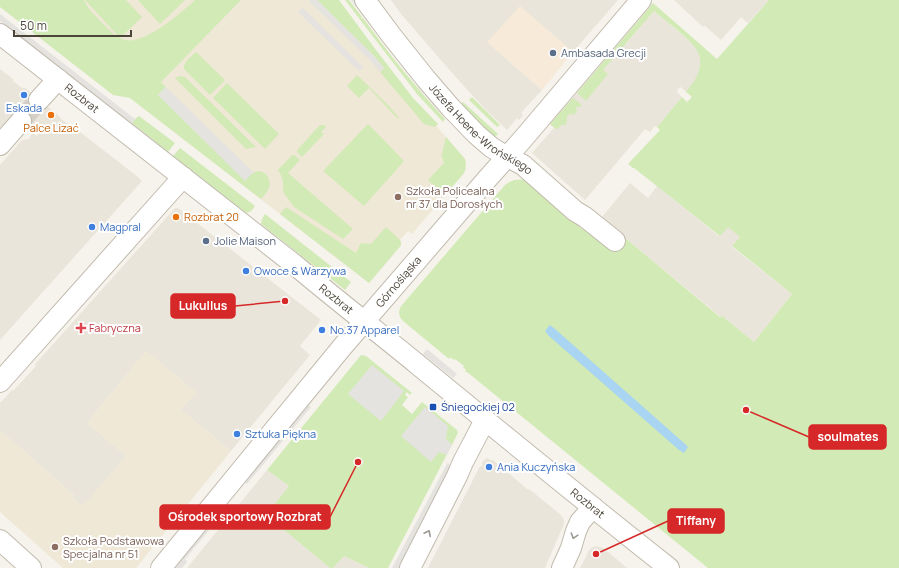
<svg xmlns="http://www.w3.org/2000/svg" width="899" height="568" viewBox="0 0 899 568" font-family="Manrope,sans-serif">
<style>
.residential{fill:#eae5da}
.commercial{fill:#f7ead8}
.education{fill:#efe8d6}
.green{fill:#d2eab5}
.parking{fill:#e5e3e0}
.water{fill:#a9d4f2}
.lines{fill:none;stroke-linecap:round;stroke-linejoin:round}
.minor-tunnel{stroke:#d4d0c8;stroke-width:20;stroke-dasharray:20 10;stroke-linecap:butt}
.minor-casing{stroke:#c2bbae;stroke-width:22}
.minor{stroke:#fff;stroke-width:20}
.oneway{stroke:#9c9892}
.service-dot{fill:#5c6f8a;stroke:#fff;stroke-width:1.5}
.shop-dot{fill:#3f7fe0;stroke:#fff;stroke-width:1.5}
.food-dot{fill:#e8710a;stroke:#fff;stroke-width:1.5}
.education-dot{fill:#8d6e63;stroke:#fff;stroke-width:1.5}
.health-dot{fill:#e0444e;stroke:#fff;stroke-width:1.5}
.transit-dot{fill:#1a4fb4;stroke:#fff;stroke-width:1.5}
.labels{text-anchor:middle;stroke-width:4;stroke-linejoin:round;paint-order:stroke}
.service-label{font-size:11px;fill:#4e5e75;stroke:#fff;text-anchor:start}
.street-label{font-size:11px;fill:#4b4439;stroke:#fff}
.shop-label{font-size:11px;fill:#366cbe;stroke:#fff;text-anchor:start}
.food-label{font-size:11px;fill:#c56008;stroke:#fff}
.education-label{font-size:11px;fill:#785e54;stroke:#fff;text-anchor:start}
.health-label{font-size:11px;fill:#be3a42;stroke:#fff;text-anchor:start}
.transit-label{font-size:11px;fill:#164399;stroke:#fff;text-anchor:start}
.leader{fill:none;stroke:#d62828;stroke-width:1.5}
.callout-dot{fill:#d62828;stroke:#fff;stroke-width:1.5}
.callout{fill:#d62828;stroke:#d62828;stroke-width:1.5}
.callout-label{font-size:12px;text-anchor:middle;font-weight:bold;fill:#fff}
</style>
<rect width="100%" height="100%" fill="#f6f3ec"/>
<!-- residential -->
<g class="residential">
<path d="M391 0H618L573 52 520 7 494 48 542 90 521 113 523 115 519 120 517 118 507 130 484 108 453 74 401 14Z"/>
<path d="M674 0H769L748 23 741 17 721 40 705 26 703 27Z"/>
<path d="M654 11 693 44 699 53 700 59V66L699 73 697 78 686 92 681 87 678 89 677 92 682 97 657 127 655 126 650 132 645 129 585 200 532 153 554 128 550 124 577 93 621 41 625 45Z"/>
<path d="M0 69 13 79V81L22 88H25L58 115 60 117V118L69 125H71L138 177 142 181 0 340V165L22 140 29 139 32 133 37 136 38 135 16 117 0 133Z"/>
<path d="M630 183 648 198 657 186 719 236 728 226 740 237 732 247 792 294 754 342 722 316 721 317 624 237 625 236 602 217Z"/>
<path d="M175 208H178L321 320 300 346 310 355 231 451 181 410 196 392 146 351 87 423 126 456 83 507 72 497 74 495 1 431 0 433V403L12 390 13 391 25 378 36 366 35 364 46 352Z"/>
<path d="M487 458 491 460H493L527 489H529L561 515 564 520V524L545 568H428L480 466 481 467 482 465V462L484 460Z"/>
<path d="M267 470 289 486 266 515 330 568H187Z"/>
<path d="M596 546 603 548 606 552 607 551 627 568H580L586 557 588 551 593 547Z"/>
<path d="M344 556 369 568H333Z"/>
</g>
<!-- commercial -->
<path class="commercial" d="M520 6 573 52 542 90 487 42Z"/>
<!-- education -->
<g class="education">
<path d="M0 0H333L366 45 465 159 466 163V169L464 173 412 234 408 231 400 240 401 242V246L369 283 130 98 127 96Z"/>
<path d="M146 351 196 392 181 410 231 451 136 568H63L0 512V433L1 431 74 495 72 498 83 506 126 456 87 423Z"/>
</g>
<!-- green -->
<g class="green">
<path d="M0 0H84C88 9 96 16 103 24 110 30 116 38 125 40 144 45 181 13 195 0H241L161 82 166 87 158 95 245 180C248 178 251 174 255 172 265 168 272 180 269 188 267 192 264 196 261 199L130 98 113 95 0 7Z"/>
<path d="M85 0H126L142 17 120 38Z"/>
<path d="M138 0H185L160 24Z"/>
<path d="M317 0H339L373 46 413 98 438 124 435 127 424 124 380 72 384 68 374 56Z"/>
<path d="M345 0H349L362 17 361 19 363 18C388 53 416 87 445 119L443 122 417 94Z"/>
<path d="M769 0H899V568H708L467 372H465L466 370 463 367 464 366 455 359 454 360 450 357 449 359 403 321C398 316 398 310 402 305L505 185C513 179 517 179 528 180L582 229 584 228 624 237 720 317 722 316 754 342 792 294 732 246 740 237 728 227 720 236 634 168H633L628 164 660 130 657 127 682 97 687 102 692 97 686 92C690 86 696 80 698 73 706 51 690 42 676 29 668 23 661 17 654 11L603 70 608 74 586 101 577 93 653 3 717 59Z"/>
<path d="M196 52 225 80 210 95 184 69C183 61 191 57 196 52Z"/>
<path d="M357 75 388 105 399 118 398 119 369 88 359 98 347 86Z"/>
<path d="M180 76 185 77 256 147 246 149 175 78Z"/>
<path d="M227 83 279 134 265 149 213 98Z"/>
<path d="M472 97 500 125 497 127 469 100Z"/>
<path d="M573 98 582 105 580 107H577L576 108 577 111 574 115 570 114 567 116V122L565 125H561L559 128 556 129 550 124Z"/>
<path d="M463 102 498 134 495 137 460 105Z"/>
<path d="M139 116 175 143 168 152 132 123 136 118Z"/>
<path d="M368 124 404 161 364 206 323 171Z"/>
<path d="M320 125H324L326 127 321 132 324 134 302 157 297 152V150Z"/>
<path d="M446 137 465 159C466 164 466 168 464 173L445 195 428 180 444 163 441 154H442Z"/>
<path d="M180 148 255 206C252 210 251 212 246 213L173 156Z"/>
<path d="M292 155H294L300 160 288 173 353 229 343 239 294 207 283 192C284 184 283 177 278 170Z"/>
<path d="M286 207 356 253 361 243 371 244 386 227 400 240 401 242V245L369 283 280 214Z"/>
<path d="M265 214 351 282 345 290 261 224 262 219Z"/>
<path d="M361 355 366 356 412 393 410 395 407 392 405 395 408 397 402 405 412 414 422 402 457 430 458 433 388 568H369L344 556 333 568H330L266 515 289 486 267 470Z"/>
</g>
<!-- parking -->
<g class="parking">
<path d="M310 0H317L374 56 384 68 380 72 370 60 309 1Z"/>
<path d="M351 0H357L444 109 440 112 405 70Z"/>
<path d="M303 8 363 67 359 71 298 12Z"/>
<path d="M0 14 135 119 131 124 0 21Z"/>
<path d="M166 87 253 172 245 181 158 95Z"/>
<path d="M427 349 457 374 453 378 423 354Z"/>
<path d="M372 365 404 391 381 421 348 394Z"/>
<path d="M307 404 311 407 247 484 243 481Z"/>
<path d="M425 407 448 426 446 439 452 445 447 455 439 452 431 462 401 436Z"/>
<path d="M448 462 453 473 403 568H392Z"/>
<path d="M222 505 227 509 185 559 187 562 182 568H173Z"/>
</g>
<!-- water -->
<path class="water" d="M550 325 555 329 684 443 688 447 684 453 679 450 549 336 545 331Z"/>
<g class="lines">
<!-- minor-tunnel -->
<path class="minor-tunnel" d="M21 121 39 100"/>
<defs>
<g id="minor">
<path id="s1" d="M365 0 391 35 426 79 451 108 476 134 491 147 499 152 523 165 575 211 585 217 615 241"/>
<path id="s2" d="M0 34 295 265C335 299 377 331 417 364 501 433 584 501 669 568"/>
<path d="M39 100 58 79"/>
<path d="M0 145 21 121"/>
<path d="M0 382 183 177"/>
<path d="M0 540 31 568"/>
<path id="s3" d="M161 568 343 346 488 178 522 140 641 0"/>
<path d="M410 568 457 476 463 462 485 420"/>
<path d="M562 568 571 548 576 531 580 522 593 507"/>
</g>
</defs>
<!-- minor casing -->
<use href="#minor" class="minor-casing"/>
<!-- minor -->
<use href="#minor" class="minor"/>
</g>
<!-- one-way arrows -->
<defs><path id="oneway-chevron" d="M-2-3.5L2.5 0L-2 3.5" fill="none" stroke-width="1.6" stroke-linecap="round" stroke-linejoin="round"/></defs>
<g class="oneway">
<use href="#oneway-chevron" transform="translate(428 533) rotate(-63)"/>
<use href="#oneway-chevron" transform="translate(574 536) rotate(107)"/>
</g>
<!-- markers -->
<g class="service-dot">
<circle cx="553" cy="53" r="4"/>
<circle cx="206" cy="241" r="4"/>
</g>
<g class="shop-dot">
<circle cx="24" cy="95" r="4"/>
<circle cx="92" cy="227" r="4"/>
<circle cx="246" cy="271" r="4"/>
<circle cx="322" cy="330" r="4"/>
<circle cx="237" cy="434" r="4"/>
<circle cx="489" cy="467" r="4"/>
</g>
<g class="food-dot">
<circle cx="51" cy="115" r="4"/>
<circle cx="176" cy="217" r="4"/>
</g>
<g class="education-dot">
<circle cx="398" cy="197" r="4"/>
<circle cx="55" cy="547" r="4"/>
</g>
<path class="health-dot" d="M79 322h4v4h4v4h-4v4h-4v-4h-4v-4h4z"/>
<rect class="transit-dot" x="429" y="403" width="8" height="8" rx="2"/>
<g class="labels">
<!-- service labels -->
<g class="service-label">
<text x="561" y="57">Ambasada Grecji</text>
<text x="214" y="245">Jolie Maison</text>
</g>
<!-- street labels -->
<g class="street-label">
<text dy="4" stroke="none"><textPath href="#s2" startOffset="104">Rozbrat</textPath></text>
<text dy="4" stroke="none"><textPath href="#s1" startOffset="175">Józefa Hoene-Wrońskiego</textPath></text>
<text dy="4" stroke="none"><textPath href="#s3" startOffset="372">Górnośląska</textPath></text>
<text dy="4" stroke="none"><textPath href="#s2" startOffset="428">Rozbrat</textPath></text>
<text dy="4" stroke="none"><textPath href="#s2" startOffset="752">Rozbrat</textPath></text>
</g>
<!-- shop labels -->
<g class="shop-label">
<text x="24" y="112" text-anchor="middle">Eskada</text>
<text x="100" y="231">Magpral</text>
<text x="254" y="275">Owoce &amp; Warzywa</text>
<text x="330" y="334">No.37 Apparel</text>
<text x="245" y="438">Sztuka Piękna</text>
<text x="497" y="471">Ania Kuczyńska</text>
</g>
<!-- food labels -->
<g class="food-label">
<text x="51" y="132">Palce Lizać</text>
<text x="184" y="221" text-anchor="start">Rozbrat 20</text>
</g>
<!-- education labels -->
<g class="education-label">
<text x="406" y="195">Szkoła Policealna<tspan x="406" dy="13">nr 37 dla Dorosłych</tspan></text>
<text x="63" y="545">Szkoła Podstawowa<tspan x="63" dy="13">Specjalna nr 51</tspan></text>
</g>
<!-- health labels -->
<g class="health-label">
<text x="89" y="332">Fabryczna</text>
</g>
<!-- transit labels -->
<g class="transit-label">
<text x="441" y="411">Śniegockiej 02</text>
</g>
</g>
<!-- callouts -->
<path class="leader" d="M285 301L235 306M746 410L809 437M358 462L330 517M596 554L668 521"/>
<g class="callout-dot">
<circle cx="285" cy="301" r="4"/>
<circle cx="746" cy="410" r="4"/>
<circle cx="358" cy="462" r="4"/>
<circle cx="596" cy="554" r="4"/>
</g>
<g class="callout">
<rect x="171" y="294" width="64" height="24" rx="4"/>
<rect x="809" y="425" width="77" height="24" rx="4"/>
<rect x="160" y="505" width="170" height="24" rx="4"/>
<rect x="668" y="509" width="56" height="24" rx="4"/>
</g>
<g class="callout-label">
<text x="203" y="310">Lukullus</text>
<text x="848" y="441">soulmates</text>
<text x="245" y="521">Ośrodek sportowy Rozbrat</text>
<text x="696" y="525">Tiffany</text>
</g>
<!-- scale -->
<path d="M14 30v6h117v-6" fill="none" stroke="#4b4439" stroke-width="2"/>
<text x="20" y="30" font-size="12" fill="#4b4439" stroke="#ffffff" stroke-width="3" paint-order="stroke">50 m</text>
</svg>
